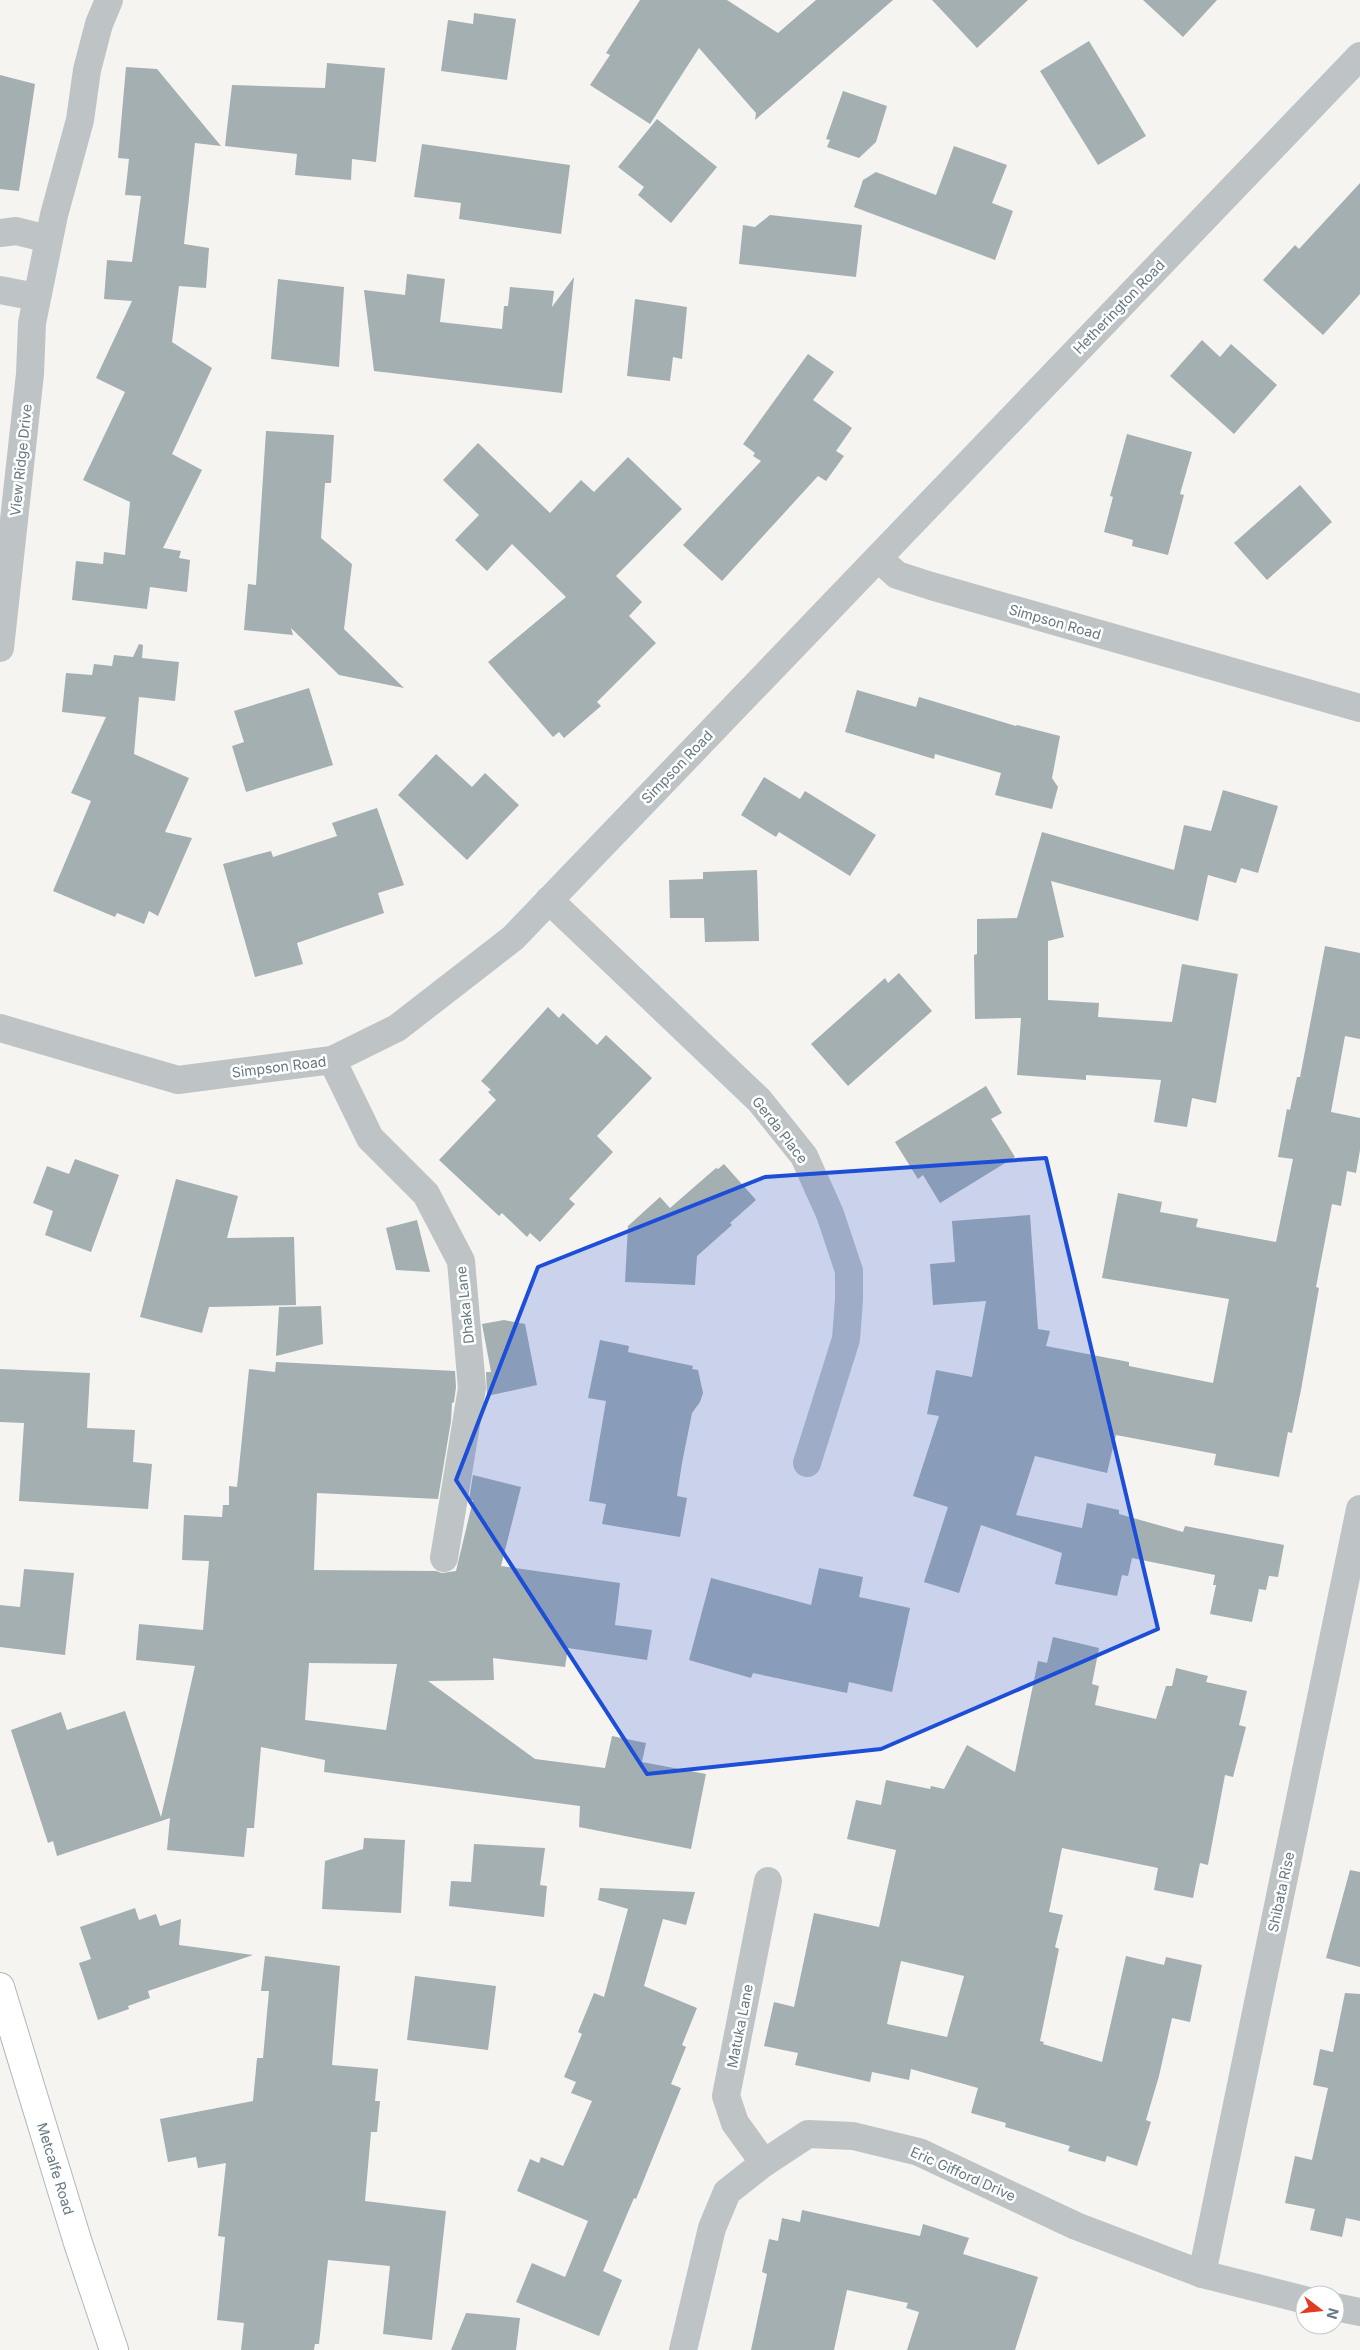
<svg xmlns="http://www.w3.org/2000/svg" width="1360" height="2350" viewBox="0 0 1360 2350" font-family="Inter,sans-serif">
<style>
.building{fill:#a4afb2;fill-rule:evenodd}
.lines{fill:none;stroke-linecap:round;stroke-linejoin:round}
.secondary-casing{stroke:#b0b7ba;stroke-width:30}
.street{stroke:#bec3c5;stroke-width:28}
.secondary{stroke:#fff;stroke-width:28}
.marked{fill:#1d4ed8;fill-opacity:0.2;stroke:#1d4ed8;stroke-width:4;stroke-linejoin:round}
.labels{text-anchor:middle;stroke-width:5;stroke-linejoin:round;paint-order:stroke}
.street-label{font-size:14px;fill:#647881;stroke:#fff}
</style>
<rect width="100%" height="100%" fill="#f5f4f1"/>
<!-- building -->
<g class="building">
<path d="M640 0H727L778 33 816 0H893L755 120 756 113 699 48 650 124 590 85 610 55 606 53Z"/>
<path d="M932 0H1028L977 48Z"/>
<path d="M1143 0H1217L1183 37Z"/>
<path d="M474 13 516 19 507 80 441 71 448 20 473 24Z"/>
<path d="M1089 41 1146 136 1098 165 1040 71Z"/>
<path d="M327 63 385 68 376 162 352 159 351 180 295 175 297 154 225 146 232 85 325 88Z"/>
<path d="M126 67 157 69 221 146 195 143 184 244 209 248 206 288 179 286 172 342 212 368 172 454 202 470 163 548 181 551 179 558 190 560 187 592 150 587 147 609 72 600 76 561 103 564 104 552 125 555 130 502 83 480 125 392 96 378 132 301 104 299 107 260 132 262 141 196 125 195 129 159 118 158Z"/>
<path d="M0 75 35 84 19 191 0 189Z"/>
<path d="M843 91 887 106 876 142 859 158 827 147 830 140 826 139Z"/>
<path d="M657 119 717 167 671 223 638 195 644 187 618 167Z"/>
<path d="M422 144 570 165 561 234 459 219 461 203 414 197Z"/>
<path d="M954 146 1007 165 992 203 1013 211 995 260 854 207 863 180 876 172 936 195Z"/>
<path d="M1360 183V294L1323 335 1263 280 1295 245 1299 249Z"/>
<path d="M770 215 862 225 856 277 739 264 743 225 755 227Z"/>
<path d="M407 274 445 279 440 322 502 329 504 306H508L510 287 554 291 552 307 574 277 562 393 374 371 364 290 405 295Z"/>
<path d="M278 279 344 287 339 367 271 359Z"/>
<path d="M635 299 687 307 682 359 673 357 670 381 627 376Z"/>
<path d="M1202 340 1220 357 1231 344 1277 385 1234 434 1170 376Z"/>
<path d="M808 354 834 372 813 400 852 428 836 451 844 456 826 481 818 476 722 581 683 545 761 461 753 456 755 453 743 444Z"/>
<path d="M266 431 334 435 331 483H325L321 538 352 564 344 629 404 688 339 675 291 628 293 635 244 630 248 584 256 585Z"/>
<path d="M1127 434 1192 452 1180 494 1184 495 1168 555 1132 546 1133 540 1104 532 1113 497 1110 496Z"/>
<path d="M478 443 550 513 581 480 594 492 628 457 682 509 616 576 642 602 629 616 656 643 597 702 601 706 564 738 559 732 553 737 488 662 566 597 512 544 487 571 455 540 479 515 443 480Z"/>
<path d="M1300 485 1332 522 1267 580 1234 543Z"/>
<path d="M139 644 143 645 142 658 179 662 175 701 139 697 134 754 189 778 165 832 192 838 158 916 149 911 144 924 117 913 115 917 53 891 91 801 71 793 106 717 62 712 66 673 92 675 94 664 112 666 114 655 133 657Z"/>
<path d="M309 688 333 765 246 792 232 746 244 742 234 711Z"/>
<path d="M857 690 916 707 919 697 1016 726 1017 725 1060 736 1052 778 1058 787 1052 809 995 795 1001 773 935 754 934 759 845 732Z"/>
<path d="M436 754 472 787 485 773 519 805 467 860 398 795Z"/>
<path d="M764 777 800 799 805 791 876 835 850 876 779 832 776 837 741 815Z"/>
<path d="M1223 790 1278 806 1258 873 1241 868 1236 883 1208 875 1198 921 1051 881 1064 937 1048 941V1000L1099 1003 1098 1017 1172 1022 1182 964 1238 974 1216 1103 1192 1098 1187 1127 1154 1122 1161 1080 1086 1075V1080L1017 1075 1021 1018 975 1019 974 955 977 954V919L1017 918 1042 832 1174 870 1184 825 1211 831Z"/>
<path d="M377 808 404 885 378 893 384 913 297 943 303 964 255 977 223 864 271 851 273 857 337 836 332 823Z"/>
<path d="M757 870 759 941 705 942 704 918H670L669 880 703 879V872Z"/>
<path d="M1325 946 1360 953V1039L1345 1036 1331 1112 1360 1118V1150L1356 1173 1347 1171 1341 1206 1332 1204 1316 1287 1319 1288 1301 1390 1292 1433 1288 1432 1279 1477 1214 1465 1216 1454 1116 1435 1107 1473 1035 1456 1016 1515 1082 1528 1087 1503 1119 1510V1514L1183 1532 1185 1526 1284 1545 1278 1577 1269 1576 1266 1590 1259 1589 1252 1622 1210 1614 1216 1585H1213L1215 1575 1132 1558 1128 1576 1122 1575 1117 1596 1055 1584 1062 1553 981 1525 959 1593 924 1582 948 1507 913 1496 939 1416 927 1414 936 1370 972 1377 986 1301 933 1305 930 1264 955 1262 952 1221 1030 1215 1038 1329 1050 1331 1046 1346 1129 1362V1366L1213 1383 1229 1299 1102 1278 1118 1193 1162 1202 1160 1212 1198 1219 1196 1227 1276 1242 1293 1159 1278 1157 1287 1109 1290 1110 1297 1077H1300Z"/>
<path d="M899 973 932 1011 848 1086 811 1044 885 978 888 983Z"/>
<path d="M548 1007 559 1018 563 1013 597 1045 606 1035 652 1078 597 1136 613 1152 569 1199 575 1204 540 1242 530 1233 527 1237 502 1213 499 1216 439 1160 496 1100 488 1092 491 1090 481 1081Z"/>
<path d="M986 1086 1002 1113 991 1119 1015 1157 940 1203 923 1175 918 1179 895 1142Z"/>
<path d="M75 1159 119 1175 91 1252 45 1235 53 1211 33 1203 47 1166 69 1174Z"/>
<path d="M724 1164 756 1200 730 1223 732 1225 697 1256 695 1285 625 1282 628 1226 660 1197 670 1208 716 1168 718 1169Z"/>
<path d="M176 1179 238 1196 227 1238 294 1237 296 1305 209 1307 202 1333 140 1317Z"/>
<path d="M417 1220 430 1272 396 1270 386 1228Z"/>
<path d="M321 1306 323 1344 276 1356 279 1307Z"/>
<path d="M504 1320 525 1324 537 1385 487 1396 486 1372H491L482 1324Z"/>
<path d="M600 1340 629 1346 628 1352 693 1366 692 1369 698 1370 703 1393 700 1402 692 1413 682 1463 677 1496 687 1498 680 1537 602 1524 606 1504 589 1501 606 1401 588 1398Z"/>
<path d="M276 1362 455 1371 456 1387 454 1402 452 1403 451 1421 438 1499 317 1493 314 1570 436 1571 442 1573 456 1571 473 1500H469L473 1475 521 1487 501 1566 620 1583 615 1625 652 1630 647 1660 568 1648 565 1667 493 1658 494 1680 428 1681 535 1759 605 1768 612 1736 646 1743 642 1762 706 1774 691 1849 579 1827 580 1806 324 1772 325 1760 261 1747 254 1828H247L244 1857 167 1850 170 1818 57 1856 53 1841 48 1843 11 1730 61 1712 67 1730 125 1711 161 1817 195 1666 136 1660 139 1624 203 1630 209 1561 182 1560 184 1515 222 1517 223 1505H229V1486L237 1487 249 1369 275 1372ZM309 1663 397 1664 386 1730 305 1720Z"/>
<path d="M0 1369 90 1373 87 1428 135 1430 133 1462 152 1464 148 1509 19 1501 24 1423 0 1422Z"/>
<path d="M819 1568 863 1577 859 1597 910 1608 892 1692 849 1682 847 1693 753 1673 751 1678 689 1660 711 1578 811 1605Z"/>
<path d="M24 1569 74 1573 65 1655 0 1647V1605L20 1607Z"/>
<path d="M1053 1637 1099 1648 1092 1684 1099 1686 1095 1705 1156 1719 1166 1686H1172L1176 1668 1208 1676 1206 1682 1247 1691 1239 1725 1246 1727 1233 1777 1225 1775 1208 1865 1200 1863 1193 1898 1154 1890 1158 1868 1062 1848 1049 1912 1063 1915 1055 1947 1059 1949 1040 2041 1044 2042 1043 2044 1102 2062 1126 1956 1164 1965 1166 1957 1202 1965 1190 2022 1172 2018 1159 2076 1146 2120 1151 2122 1137 2166 1107 2156 1105 2162 1068 2151 1070 2146 1005 2127 1006 2123 971 2113 978 2088 911 2069 909 2080 872 2072 870 2082 795 2065 798 2053 764 2046 774 2002 794 2007 814 1913 879 1927 896 1850 847 1839 856 1800 881 1805 886 1780 930 1789 931 1786 944 1789 967 1745 1015 1772 1038 1661 1047 1663ZM901 1961 964 1976 947 2037 887 2024Z"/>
<path d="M364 1838 405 1840 401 1913 322 1909 325 1861 363 1849Z"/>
<path d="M474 1844 545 1848 540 1885 547 1886 544 1917 449 1906 451 1881 471 1882Z"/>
<path d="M1350 1870 1360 1872V1967L1326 1958Z"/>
<path d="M600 1888 695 1892 686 1925 663 1919 644 1986 697 2008 682 2045 686 2047 671 2084 681 2088 636 2199 634 2198 603 2271 622 2280 599 2336 516 2302 532 2263 565 2277 588 2221 517 2191 530 2159 539 2163 541 2157 563 2166 592 2101 571 2093 576 2082 564 2077 582 2034 578 2032 594 1993 604 1997 628 1909 598 1900Z"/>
<path d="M135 1908 139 1920 156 1914 160 1926 181 1919 179 1945 253 1955 148 1991 150 1998 128 2006 129 2009 98 2020 79 1963 91 1959 80 1927Z"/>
<path d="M265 1956 340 1966 332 2065 378 2069 375 2101H380L377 2132H371L365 2201 446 2211 432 2340 383 2334 390 2266 328 2260 319 2344H315L314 2350H241L244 2323 217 2320 225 2237 218 2236 226 2163 198 2168 196 2157 168 2162 160 2119 253 2101 257 2058H263L269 1991H261Z"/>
<path d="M415 1976 496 1986 488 2050 407 2040Z"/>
<path d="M1345 1993 1360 1994V2221L1346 2218 1342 2237 1310 2230 1315 2209 1285 2203 1295 2156 1312 2160 1328 2088 1313 2085 1320 2049 1333 2052Z"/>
<path d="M802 2210 920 2236 923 2224 969 2238 963 2254 1038 2277 1015 2350H907L919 2312 906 2308 908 2303 847 2290 834 2350H751L767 2274 762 2272 769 2239 778 2241 782 2218 800 2222Z"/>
<path d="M466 2313 520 2318 516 2350H451Z"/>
</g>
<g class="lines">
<defs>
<g id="secondary">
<path id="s1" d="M0 1987 78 2243 114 2350"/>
</g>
</defs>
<!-- secondary casing -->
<use href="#secondary" class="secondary-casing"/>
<!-- street -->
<g class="street">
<path d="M0 233 16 231 48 239"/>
<path d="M0 290 36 297"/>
<path d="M878 558 897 575 931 586 1360 708"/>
<path d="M0 648 30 374 32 323 54 215 80 120 87 70 99 24 109 0"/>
<path d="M549 900 759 1100 804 1156 830 1214 849 1271V1299L846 1339 807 1463"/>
<path d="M0 1028 178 1080 332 1060 397 1028 513 938 1360 56"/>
<path d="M332 1060 370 1138 426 1194 461 1261 472 1388 444 1558"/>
<path d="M764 2163 735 2123 726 2096 768 1881"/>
<path d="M1202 2274 1360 1509"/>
<path d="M1335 2307 1360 2312"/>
<path d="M683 2350 712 2228 727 2192 764 2163 808 2134 853 2136 919 2152 1076 2226 1202 2274 1305 2300"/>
</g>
<!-- secondary -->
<use href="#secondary" class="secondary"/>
</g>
<!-- marked area -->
<path class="marked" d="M1046 1158 1158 1629 881 1749 647 1774 456 1480 538 1267 765 1177Z"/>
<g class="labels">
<!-- street labels -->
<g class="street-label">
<text transform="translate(1119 307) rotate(-46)" y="5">Hetherington Road</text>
<text transform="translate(21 460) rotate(-84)" y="5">View Ridge Drive</text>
<text transform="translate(1055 622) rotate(16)" y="5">Simpson Road</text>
<text transform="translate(677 767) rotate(-46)" y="5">Simpson Road</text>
<text transform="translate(279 1067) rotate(-7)" y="5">Simpson Road</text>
<text transform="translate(780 1130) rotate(52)" y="5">Gerda Place</text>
<text transform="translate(465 1305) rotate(-96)" y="5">Dhaka Lane</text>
<text transform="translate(1281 1892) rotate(-78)" y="5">Shibata Rise</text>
<text transform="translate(740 2026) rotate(-79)" y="5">Matuka Lane</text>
<text dy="5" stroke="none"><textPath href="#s1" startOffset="190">Metcalfe Road</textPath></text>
<text transform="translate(963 2174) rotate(24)" y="5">Eric Gifford Drive</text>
</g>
</g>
<!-- north arrow -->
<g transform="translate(1320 2310) rotate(106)"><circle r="24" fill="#ffffff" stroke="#c1c9cd"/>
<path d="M0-4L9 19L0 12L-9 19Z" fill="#e13b24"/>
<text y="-8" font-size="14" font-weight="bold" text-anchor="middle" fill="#647881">N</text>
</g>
</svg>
